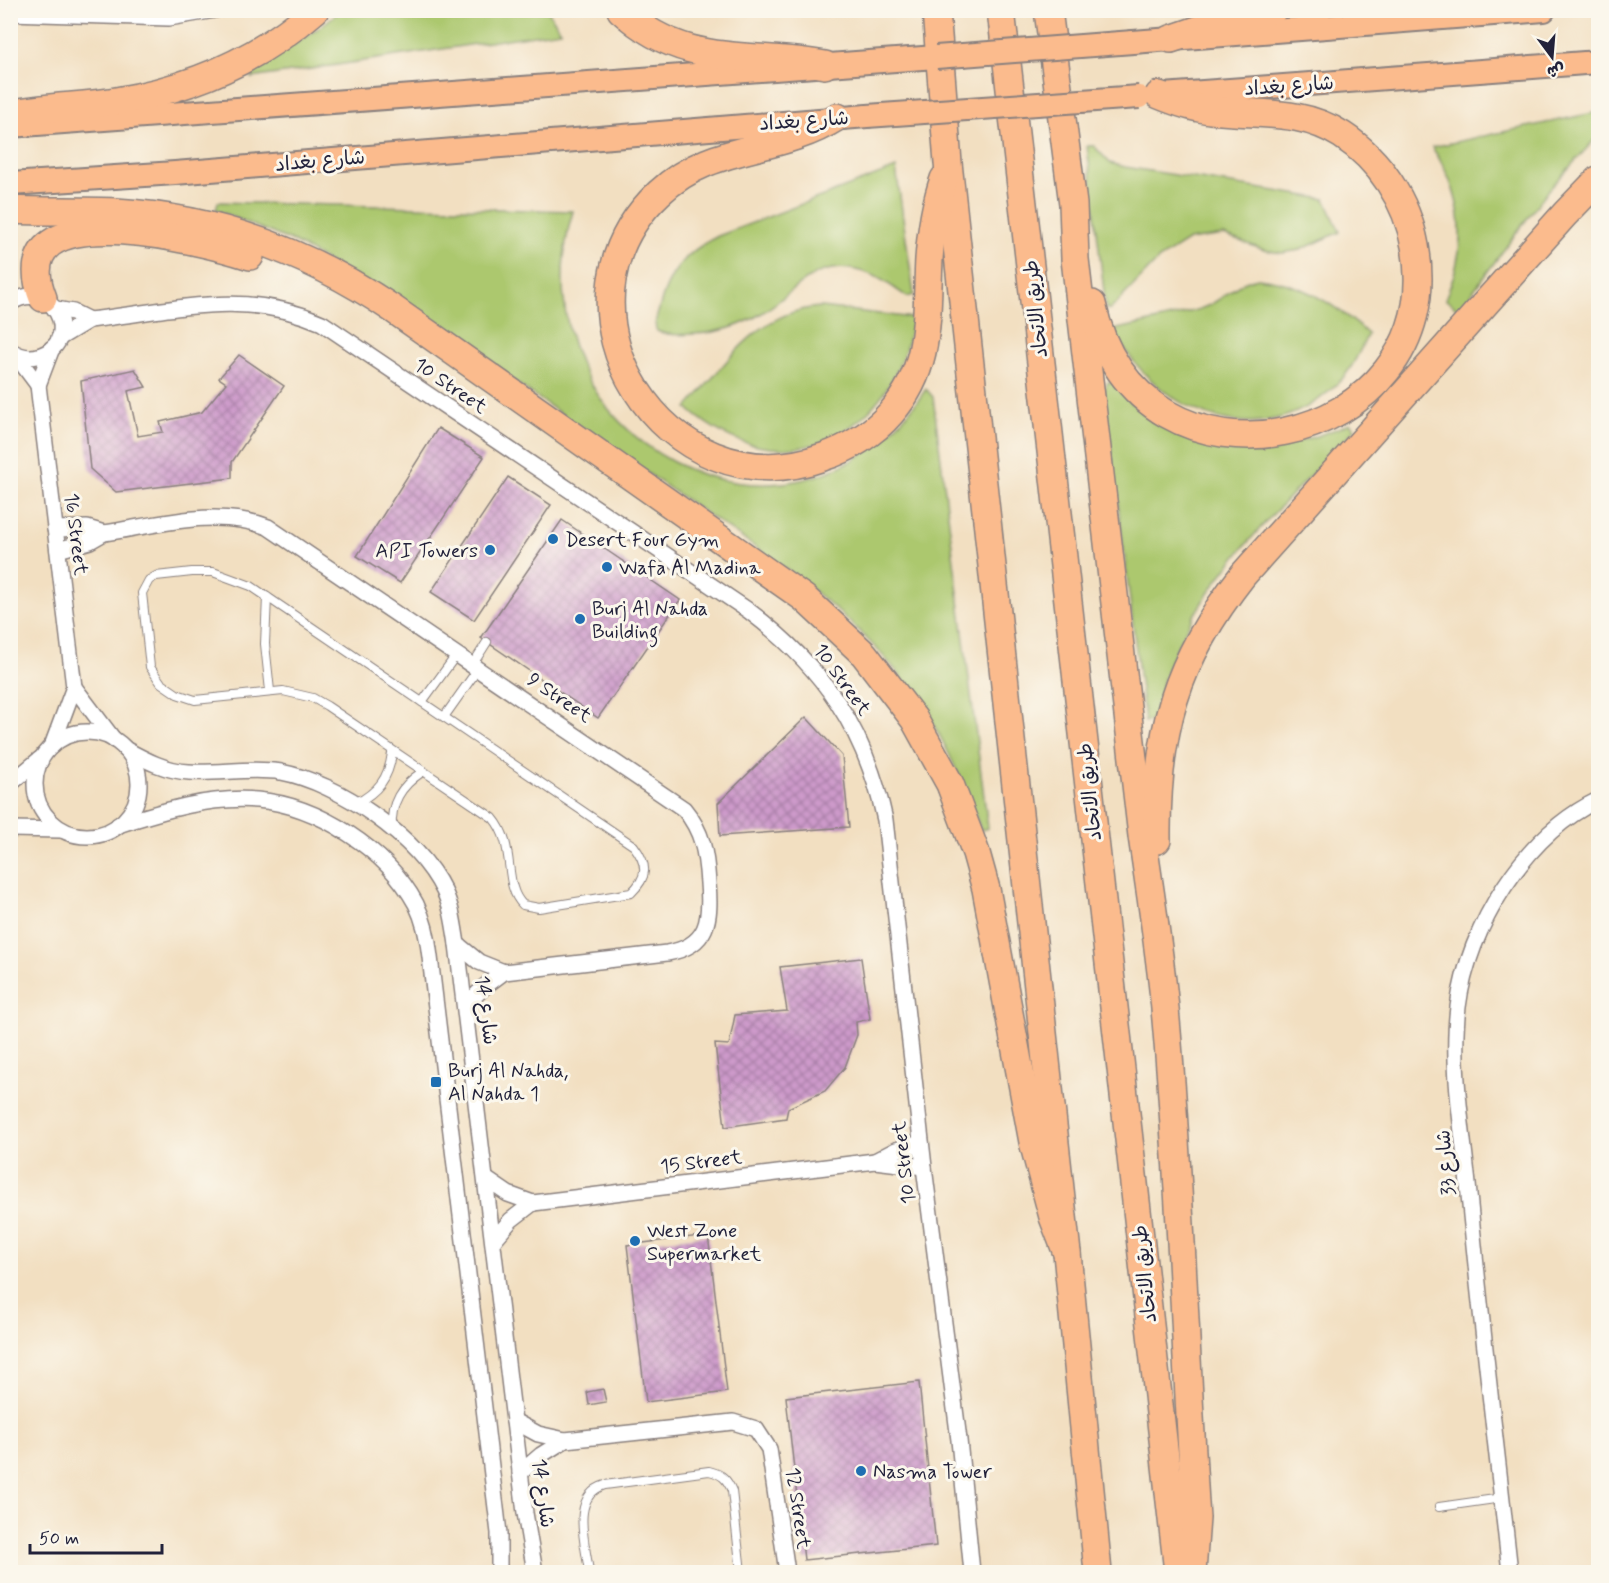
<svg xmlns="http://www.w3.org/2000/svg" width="1609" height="1583" viewBox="0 0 1609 1583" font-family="Mynerve,'Playpen Sans Arabic',sans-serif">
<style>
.green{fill:#acc86e;stroke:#677554;stroke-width:1.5}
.building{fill:url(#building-cross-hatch)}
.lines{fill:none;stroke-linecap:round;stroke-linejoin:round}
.service-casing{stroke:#8a807e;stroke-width:10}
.minor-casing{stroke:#8a807e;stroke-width:18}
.primary-casing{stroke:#8a807e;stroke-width:26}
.motorway-casing{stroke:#8a807e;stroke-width:30}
.service{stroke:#fff;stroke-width:8}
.minor{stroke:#fff;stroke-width:15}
.primary{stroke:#fbbb8d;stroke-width:22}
.motorway{stroke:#fbbb8d;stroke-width:27}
.primary-bridge-casing{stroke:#8a807e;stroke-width:26;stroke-linecap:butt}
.primary-bridge{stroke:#fbbb8d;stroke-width:22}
.poi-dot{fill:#1f6fb2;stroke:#fbf7ec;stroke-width:2}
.labels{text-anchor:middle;stroke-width:6;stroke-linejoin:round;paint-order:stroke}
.street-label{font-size:20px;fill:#22223b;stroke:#fbf7ec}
.poi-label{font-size:20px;fill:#22223b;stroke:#fbf7ec;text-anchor:start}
</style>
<defs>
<pattern id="building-cross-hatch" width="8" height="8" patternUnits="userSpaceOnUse" patternTransform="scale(1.5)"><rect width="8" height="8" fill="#cd9aca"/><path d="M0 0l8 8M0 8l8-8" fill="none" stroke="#a67da5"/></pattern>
</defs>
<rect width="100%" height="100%" fill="#fbf7ec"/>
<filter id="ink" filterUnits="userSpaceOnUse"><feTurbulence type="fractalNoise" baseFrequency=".0167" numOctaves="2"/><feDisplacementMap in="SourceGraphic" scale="12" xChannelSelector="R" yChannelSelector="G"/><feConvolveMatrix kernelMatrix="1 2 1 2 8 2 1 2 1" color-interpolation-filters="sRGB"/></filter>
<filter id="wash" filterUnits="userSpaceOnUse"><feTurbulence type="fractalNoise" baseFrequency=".008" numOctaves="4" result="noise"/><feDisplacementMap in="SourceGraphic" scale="24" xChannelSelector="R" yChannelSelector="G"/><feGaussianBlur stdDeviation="1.35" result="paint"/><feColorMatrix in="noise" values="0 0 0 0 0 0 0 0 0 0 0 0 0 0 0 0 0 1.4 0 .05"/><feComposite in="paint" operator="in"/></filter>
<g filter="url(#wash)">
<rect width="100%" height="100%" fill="#f2dfc1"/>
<!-- green -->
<g class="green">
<path d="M340 11H548L561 31 251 78 253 69 316 30Z"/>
<path d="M1598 112V136L1547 192 1459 310 1445 299C1469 246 1464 195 1432 147Z"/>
<path d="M1087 146H1094L1110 163 1125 167 1325 199 1340 232 1300 250 1282 253 1264 250 1224 235 1189 240 1159 259 1110 310 1106 309Z"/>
<path d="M896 168 914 295 907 297C896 289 884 280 872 275 818 253 800 289 762 313 742 326 718 333 693 334 682 335 667 336 657 331 653 324 657 317 659 309 668 273 685 252 718 236Z"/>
<path d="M218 202 573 211C506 439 790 593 926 389L933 397 988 828 981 830C961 779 940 726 906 683 868 634 821 594 771 558L391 297 294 242 216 210Z"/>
<path d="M1258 278C1301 282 1337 305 1368 334 1360 350 1353 368 1340 381 1265 459 1158 416 1113 330 1143 323 1176 318 1205 307 1225 299 1237 281 1258 278Z"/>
<path d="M821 307 913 318C894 436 782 493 687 408 725 365 758 310 821 307Z"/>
<path d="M1108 382 1114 383C1179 464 1262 462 1350 423L1355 429C1275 514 1174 600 1153 721L1145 722 1104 390Z"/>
</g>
<g id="blocks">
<!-- building -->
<g class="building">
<path d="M239 355 284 386 232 462V478L116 492 90 469 81 381 135 369 146 387 128 391 138 436 163 432 160 422 202 412 226 383 219 378Z"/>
<path d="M438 428 484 457 400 583 357 556Z"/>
<path d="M508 477 551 505 474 620 431 592Z"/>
<path d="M562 520 680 600 598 718 481 638Z"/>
<path d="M806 717 842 756 849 827 720 836 718 803Z"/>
<path d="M861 958 870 1019 856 1022 857 1035 845 1067 825 1091 788 1108 786 1118 725 1127 715 1044 729 1045 735 1015 787 1011 780 967Z"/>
<path d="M708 1235 727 1392 646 1402 627 1245Z"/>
<path d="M919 1382 936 1546 804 1560 786 1397Z"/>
<path d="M603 1389 606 1402 589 1405 587 1392Z"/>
</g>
</g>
</g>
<g filter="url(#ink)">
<use href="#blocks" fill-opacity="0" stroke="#8a807e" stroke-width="1.5"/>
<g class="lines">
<defs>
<g id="service">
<path d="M192 572H213L251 586 634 846C648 865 648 877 631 893L539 908 523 905C502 885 517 846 493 818L327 706 313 698 283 691 195 700 177 694 161 683 150 667 142 593 149 580 156 576Z"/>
<path d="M267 597 265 644 270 691"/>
<path d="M473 664 487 642"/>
<path d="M422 702 457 654"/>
<path d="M444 717 478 669"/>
<path d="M355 804C378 792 389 778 392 753"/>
<path d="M392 829C390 803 401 786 422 772"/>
<path d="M1439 1507 1502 1498"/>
<path d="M589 1572C586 1545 569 1496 605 1485L709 1471C722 1474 727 1479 732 1491L741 1572"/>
</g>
<g id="minor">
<path d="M10 13 169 18 215 10"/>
<path d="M10 303C53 276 83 340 41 355 30 359 20 357 10 350"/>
<path d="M56 309 73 312 89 320"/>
<path d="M89 320C172 311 242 288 322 323L749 611C823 667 865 728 885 820L924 1167 959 1440 972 1572"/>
<path d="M59 338 89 320"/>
<path d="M14 353 38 385"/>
<path d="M38 385 74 687 52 746"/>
<path d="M38 385 52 348"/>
<path d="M55 529 87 528 104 533"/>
<path d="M58 550 90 541 104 533C158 525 216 507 268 527L684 809C703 832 706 853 708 883 711 919 709 946 667 953L504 972 484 987 465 1006"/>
<path d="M74 687 114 740"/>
<circle cx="87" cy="784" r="52"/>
<path d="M125 749C145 760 166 771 189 772 220 774 250 767 281 772 339 783 418 837 444 891 452 907 454 926 457 944L525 1513 535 1572"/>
<path d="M10 784 40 759"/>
<path d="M118 825C162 811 210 796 257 800 318 805 387 850 416 904 424 920 428 938 430 957L499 1533V1572"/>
<path d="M10 829 61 830"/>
<path d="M457 944 479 962 504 972"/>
<path d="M875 1161 896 1150 921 1143"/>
<path d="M486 1179 508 1194 533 1203 875 1161 924 1167"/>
<path d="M493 1241 511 1220 533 1203"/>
<path d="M514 1421 538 1434 565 1440 733 1422 756 1429 769 1449 787 1572"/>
<path d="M520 1473 541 1455 565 1440"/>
<path d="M1510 1572C1496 1443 1480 1314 1468 1184 1462 1126 1451 1064 1458 1007 1468 927 1525 835 1598 800"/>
</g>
<g id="primary">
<path d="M1133 42 1544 10"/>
<path d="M1163 95 1598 62"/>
<path d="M10 126 936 57"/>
<path d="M10 184 175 173 867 116"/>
</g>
<g id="motorway">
<path d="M621 10C685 69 748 51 825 65"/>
<path d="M936 10 948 163 1067 1253 1098 1572"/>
<path d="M1001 10 1178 1572"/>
<path d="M1048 10 1073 204 1075 259 1142 836C1151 898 1161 959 1166 1020 1181 1186 1185 1352 1196 1518L1192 1572"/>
<path d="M1171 39 1206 27 1273 10"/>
<path d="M10 114C45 106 81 107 116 101 190 89 258 60 315 10"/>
<path d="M837 117C777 155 713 142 659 193 536 309 666 513 823 457 848 449 874 433 891 413 932 367 926 316 929 259 931 232 935 205 944 179"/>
<path d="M10 210C46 212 81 210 116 212 217 218 310 253 393 309L804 598 864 654 914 719 950 784 976 853 986 889 1033 1142 1053 1217 1067 1253"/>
<path d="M43 298C0 189 203 241 250 256"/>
<path d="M1092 304C1138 519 1452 448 1415 246 1407 201 1380 160 1342 135 1300 108 1258 116 1211 110 1192 108 1176 102 1159 95"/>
<path d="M1157 840C1156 732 1175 661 1243 575L1565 214 1598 180"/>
</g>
</defs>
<!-- service casing -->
<use href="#service" class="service-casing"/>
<!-- minor casing -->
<use href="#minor" class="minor-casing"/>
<!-- primary casing -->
<use href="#primary" class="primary-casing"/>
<!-- motorway casing -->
<use href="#motorway" class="motorway-casing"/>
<!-- service -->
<use href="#service" class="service"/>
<!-- minor -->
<use href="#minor" class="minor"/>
<!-- primary -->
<use href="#primary" class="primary"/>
<!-- motorway -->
<use href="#motorway" class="motorway"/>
<defs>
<g id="primary-bridge">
<path d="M936 57 1133 42"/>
<path d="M867 116 1139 97"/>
</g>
</defs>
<!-- primary-bridge casing -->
<use href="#primary-bridge" class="primary-bridge-casing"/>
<!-- primary-bridge -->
<use href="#primary-bridge" class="primary-bridge"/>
</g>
</g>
<!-- markers -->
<g class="poi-dot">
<circle cx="553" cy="539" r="6"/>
<circle cx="490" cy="550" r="6"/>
<circle cx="607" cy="567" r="6"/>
<circle cx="580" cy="619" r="6"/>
<rect x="430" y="1076" width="12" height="12" rx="3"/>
<circle cx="635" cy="1241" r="6"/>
<circle cx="861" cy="1471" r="6"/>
</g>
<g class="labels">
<!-- street labels -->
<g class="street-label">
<text transform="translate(1289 85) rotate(-4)" y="7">شارع بغداد</text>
<text transform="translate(804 120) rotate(-4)" y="7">شارع بغداد</text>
<text transform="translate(320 160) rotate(-5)" y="7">شارع بغداد</text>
<text transform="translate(1035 309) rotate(-96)" y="7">طريق الاتحاد</text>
<text transform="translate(451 385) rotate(34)" y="7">10 Street</text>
<text transform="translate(77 534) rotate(83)" y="7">16 Street</text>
<text transform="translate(843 679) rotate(54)" y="7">10 Street</text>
<text transform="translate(560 697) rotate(34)" y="7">9 Street</text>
<text transform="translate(1089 792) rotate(-96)" y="7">طريق الاتحاد</text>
<text transform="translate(487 1010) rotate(83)" y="7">شارع 14</text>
<text transform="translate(701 1161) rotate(-7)" y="7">15 Street</text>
<text transform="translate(903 1163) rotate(-97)" y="7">10 Street</text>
<text transform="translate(1445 1163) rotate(-95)" y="7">شارع 33</text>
<text transform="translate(1144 1274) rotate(-96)" y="7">طريق الاتحاد</text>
<text transform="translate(544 1493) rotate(83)" y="7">شارع 14</text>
<text transform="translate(799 1508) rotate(82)" y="7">12 Street</text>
</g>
<!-- poi labels -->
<g class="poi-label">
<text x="565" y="546">Desert Four Gym</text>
<text x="478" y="557" text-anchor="end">API Towers</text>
<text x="619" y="574">Wafa Al Madina</text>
<text x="592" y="615">Burj Al Nahda<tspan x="592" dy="23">Building</tspan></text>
<text x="448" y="1077">Burj Al Nahda,<tspan x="448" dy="23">Al Nahda 1</tspan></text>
<text x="647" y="1237">West Zone<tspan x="647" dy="23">Supermarket</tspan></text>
<text x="873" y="1478">Nasma Tower</text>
</g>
</g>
<!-- margin -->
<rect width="1609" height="1583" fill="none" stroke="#fbf7ec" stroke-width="36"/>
<!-- north arrow -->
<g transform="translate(1552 57) rotate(164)" stroke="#fbf7ec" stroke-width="4.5" paint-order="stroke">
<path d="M0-4.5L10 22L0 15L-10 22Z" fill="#22223b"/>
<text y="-9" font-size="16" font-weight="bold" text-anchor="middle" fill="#22223b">ش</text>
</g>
<!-- scale -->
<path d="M30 1544v9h132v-9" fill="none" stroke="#22223b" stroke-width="3"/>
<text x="39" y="1544" font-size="18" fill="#22223b" stroke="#fbf7ec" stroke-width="4.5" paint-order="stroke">50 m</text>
</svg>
